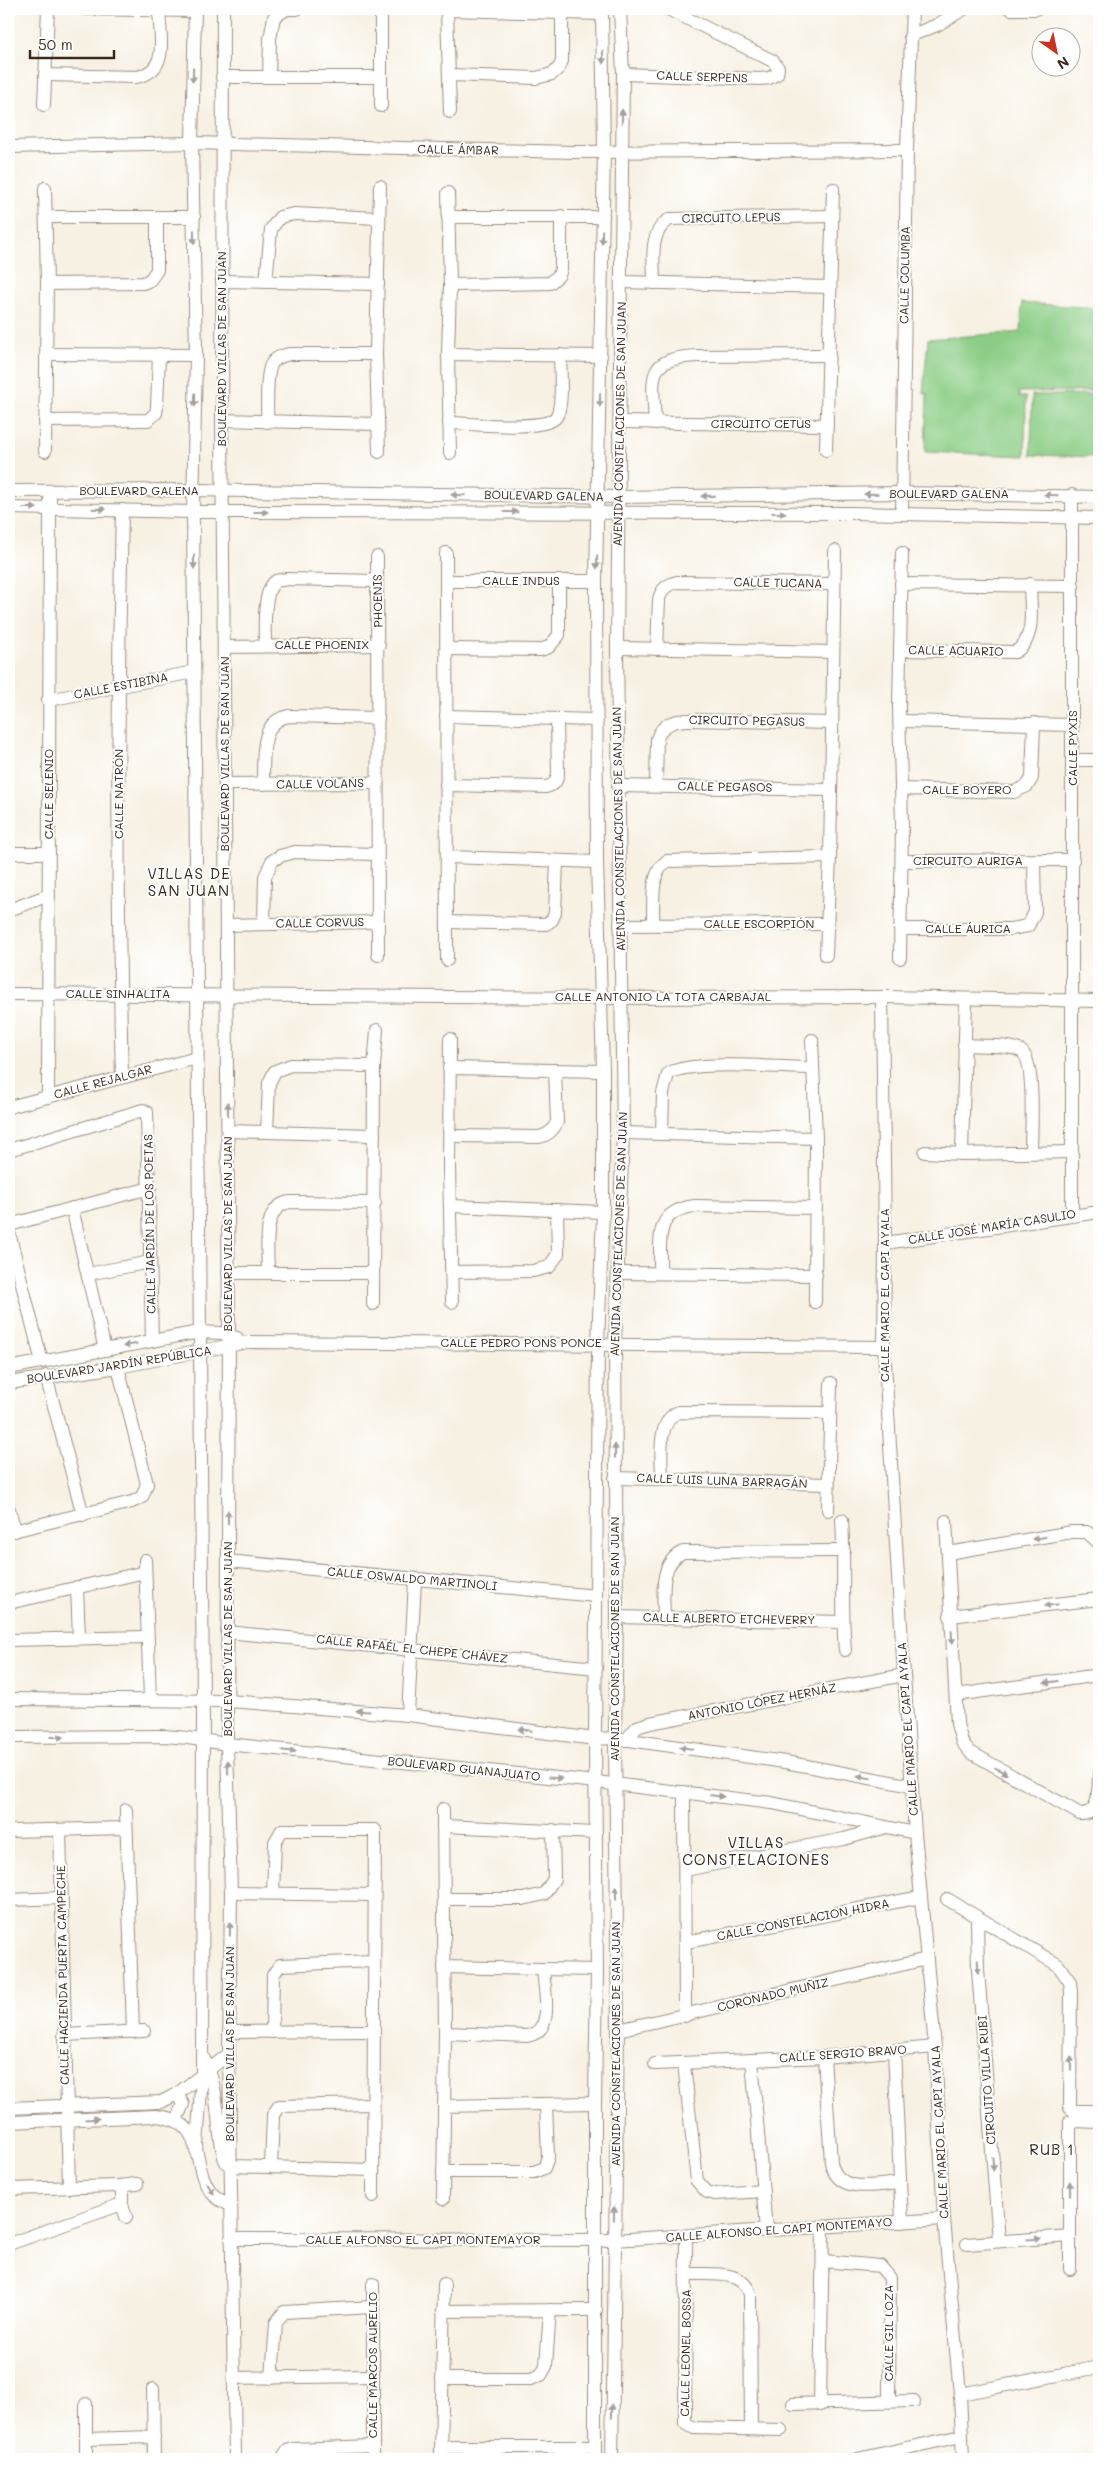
<svg xmlns="http://www.w3.org/2000/svg" width="1108" height="2468" viewBox="0 0 1108 2468" font-family="Mali,sans-serif">
<style>
.green{fill:#8bcd85;stroke:#637c52}
.lines{fill:none;stroke-linecap:round;stroke-linejoin:round}
.minor-casing{stroke:#998e80;stroke-width:14}
.minor{stroke:#fff;stroke-width:12}
.oneway{fill:#a79f9a}
.labels{text-anchor:middle;stroke-width:4;stroke-linejoin:round;paint-order:stroke}
.street-label{font-size:12px;fill:#3b2a1e;stroke:#fff}
.quarter-label{font-size:15px;letter-spacing:1px;fill:#3b2a1e;stroke:#fff}
</style>
<rect width="100%" height="100%" fill="#fff"/>
<filter id="ink" filterUnits="userSpaceOnUse"><feTurbulence type="fractalNoise" baseFrequency=".02" numOctaves="2"/><feDisplacementMap in="SourceGraphic" scale="10" xChannelSelector="R" yChannelSelector="G"/><feConvolveMatrix kernelMatrix="1 2 1 2 8 2 1 2 1" color-interpolation-filters="sRGB"/></filter>
<filter id="wash" filterUnits="userSpaceOnUse"><feTurbulence type="fractalNoise" baseFrequency=".0096" numOctaves="4" result="noise"/><feDisplacementMap in="SourceGraphic" scale="20" xChannelSelector="R" yChannelSelector="G"/><feGaussianBlur stdDeviation="1.12" result="paint"/><feColorMatrix in="noise" values="0 0 0 0 0 0 0 0 0 0 0 0 0 0 0 0 0 1.4 0 .05"/><feComposite in="paint" operator="in"/></filter>
<g filter="url(#wash)">
<rect width="100%" height="100%" fill="#f7f1e3"/>
<!-- green -->
<g class="green">
<path d="M1022 303 1099 308V391L1019 392V397H1026L1025 456 925 452 927 394 923 393 928 339 1021 332Z"/>
<path d="M1099 394V457L1031 455 1032 395Z"/>
</g>
</g>
<g filter="url(#ink)">
<g class="lines">
<defs>
<g id="minor">
<path d="M86 9 195 11"/>
<path d="M195 9 192 143 196 355 193 512 203 1701 202 2074 197 2145"/>
<path d="M223 9 222 420 229 1335 227 1744 231 1893 229 2054 235 2459"/>
<path d="M381 9V106"/>
<path d="M447 9 450 112"/>
<path d="M1011 9H1036"/>
<path d="M448 10 602 14"/>
<path d="M910 36 937 25 964 9"/>
<path d="M623 74 761 79 769 78 777 74 778 68 773 61 668 9"/>
<path d="M45 75 137 77C170 70 160 37 159 11"/>
<path d="M450 75 536 78 552 74 559 68 562 61V14"/>
<path d="M222 77H380"/>
<path d="M269 77 270 39 274 17 287 9H297"/>
<path d="M44 105 48 9"/>
<path d="M9 147 192 143 573 152 907 150"/>
<path d="M448 193 450 285 448 354 450 453"/>
<path d="M47 217H194"/>
<path d="M448 217H603"/>
<path d="M222 281 378 284"/>
<path d="M266 282 271 229 280 217 294 214 379 218"/>
<path d="M621 282 830 287"/>
<path d="M654 283C654 260 648 232 670 219L832 216"/>
<path d="M47 284 143 283 150 280 157 270V217"/>
<path d="M450 285 550 283 559 275 561 269V216"/>
<path d="M47 354 196 355"/>
<path d="M448 354 601 356"/>
<path d="M222 420 378 424"/>
<path d="M45 421 148 420 156 413 157 407 159 354"/>
<path d="M267 422C268 408 265 374 272 363 276 357 283 356 289 354H376"/>
<path d="M620 422 827 425"/>
<path d="M449 423C469 423 545 432 556 417 564 406 560 369 560 355"/>
<path d="M655 423C653 377 644 358 698 356L829 355"/>
<path d="M826 450 833 189"/>
<path d="M45 451 47 284 45 188"/>
<path d="M379 452 376 354 380 186"/>
<path d="M9 491 193 490 619 497 903 493 1099 497"/>
<path d="M9 508 193 512 851 513 1099 518"/>
<path d="M902 514 907 150 912 9"/>
<path d="M446 553 447 960"/>
<path d="M377 557 378 955"/>
<path d="M446 581H596"/>
<path d="M901 584 1073 586"/>
<path d="M265 646C265 631 262 590 276 581 279 580 284 580 287 579L377 581"/>
<path d="M224 647 379 645"/>
<path d="M617 648 833 652"/>
<path d="M447 649 540 650 549 647 559 635V581"/>
<path d="M657 649 659 599C662 588 667 585 677 582L834 584"/>
<path d="M900 650 1015 652C1037 640 1030 605 1030 584"/>
<path d="M48 700 194 672"/>
<path d="M446 716 597 720"/>
<path d="M901 721 1073 725"/>
<path d="M1073 760H1099"/>
<path d="M225 784 376 783"/>
<path d="M263 784C264 760 258 721 289 716L378 718"/>
<path d="M446 785 546 787C554 785 557 782 558 773L557 720"/>
<path d="M656 785 657 739C662 723 675 720 690 720L832 723"/>
<path d="M618 786 831 790"/>
<path d="M901 789 1014 792 1027 786 1032 778 1034 723"/>
<path d="M9 853H49"/>
<path d="M447 857 597 862"/>
<path d="M902 861 1073 860"/>
<path d="M9 910 49 895"/>
<path d="M447 922 546 924 552 920 555 913 557 861"/>
<path d="M264 924 265 877 272 861 280 856 295 852 377 854"/>
<path d="M653 924C654 905 649 873 667 861L830 857"/>
<path d="M226 925 377 922"/>
<path d="M620 925 827 924"/>
<path d="M900 929H1011L1028 926 1035 912 1034 861"/>
<path d="M826 955 830 857 835 551"/>
<path d="M900 958 902 825 899 706 902 553"/>
<path d="M9 994 601 998 882 997 1099 1001"/>
<path d="M882 997 885 1243 884 1347 904 1675 915 1833 935 2047 944 2219 960 2394 963 2459"/>
<path d="M450 1039 449 1167 452 1302"/>
<path d="M812 1040 816 1138 815 1302"/>
<path d="M964 1045C977 1046 1009 1044 1021 1051 1036 1060 1031 1134 1031 1152"/>
<path d="M449 1068 603 1071"/>
<path d="M122 1077C117 888 117 699 122 510"/>
<path d="M48 1097 50 499"/>
<path d="M9 1107 197 1058"/>
<path d="M228 1131 374 1135"/>
<path d="M267 1132 269 1083 275 1071 291 1065 374 1066"/>
<path d="M623 1133 816 1138"/>
<path d="M662 1133 663 1093 668 1074C689 1059 782 1068 812 1068"/>
<path d="M450 1136 539 1137C548 1135 553 1131 557 1122L555 1070"/>
<path d="M9 1150 143 1110 147 1112 152 1341"/>
<path d="M925 1152 962 1154 1072 1152"/>
<path d="M962 1154 966 999"/>
<path d="M450 1206 603 1212"/>
<path d="M72 1208 105 1350"/>
<path d="M1072 1214V495"/>
<path d="M9 1225 150 1188"/>
<path d="M9 1233 42 1362"/>
<path d="M885 1243 1099 1212"/>
<path d="M268 1272C268 1250 261 1206 290 1202L375 1203"/>
<path d="M452 1272 533 1271 549 1267 558 1254 557 1210"/>
<path d="M228 1273H373"/>
<path d="M619 1273 816 1275"/>
<path d="M660 1273C661 1239 653 1211 695 1206L816 1208"/>
<path d="M88 1274 150 1262"/>
<path d="M373 1304 374 1066 377 1030"/>
<path d="M9 1368 199 1332 221 1333 237 1338"/>
<path d="M46 1376 83 1515"/>
<path d="M9 1383 118 1367 248 1342 884 1347"/>
<path d="M615 1478 828 1484"/>
<path d="M662 1479C662 1459 656 1422 678 1412L830 1413"/>
<path d="M9 1509 15 1531"/>
<path d="M828 1510 831 1383"/>
<path d="M842 1520C845 1563 841 1607 845 1650"/>
<path d="M946 1521 957 1724 962 1742 970 1752 1080 1814C1101 1815 1098 1789 1099 1774"/>
<path d="M9 1532 132 1502 142 1497 147 1484 118 1367"/>
<path d="M948 1553 1072 1532H1087L1099 1543"/>
<path d="M145 1560 150 1699"/>
<path d="M228 1561 596 1596"/>
<path d="M77 1587 79 1638"/>
<path d="M9 1603 145 1572"/>
<path d="M950 1616 1099 1599"/>
<path d="M617 1617 842 1622"/>
<path d="M664 1619C664 1596 658 1563 683 1552L844 1551"/>
<path d="M227 1632 596 1668"/>
<path d="M9 1640 147 1637"/>
<path d="M956 1695 1099 1675"/>
<path d="M9 1699 229 1701 408 1715 595 1739 615 1738 785 1762 912 1786"/>
<path d="M408 1715 415 1580"/>
<path d="M9 1737 165 1736 188 1738 227 1744 596 1782 772 1803 915 1833"/>
<path d="M626 1740 637 1727 650 1723 904 1675"/>
<path d="M684 1792 685 2016"/>
<path d="M126 1810 133 2032"/>
<path d="M443 1826 596 1833"/>
<path d="M60 1830 69 2188"/>
<path d="M9 1831 126 1828"/>
<path d="M685 1870 844 1839 883 1828"/>
<path d="M231 1893 374 1895"/>
<path d="M273 1893 275 1842 282 1830H375L373 2196"/>
<path d="M445 1899H523L544 1894 554 1879 553 1830"/>
<path d="M947 1899 1058 1965 1070 1982 1071 1993 1070 2108 1073 2111H1099"/>
<path d="M9 1900 61 1898"/>
<path d="M977 1919 978 1970 999 2241"/>
<path d="M686 1942 921 1897"/>
<path d="M444 1967 597 1970"/>
<path d="M618 2030 927 1959"/>
<path d="M229 2032 373 2031"/>
<path d="M272 2032 273 1975 280 1965 373 1961"/>
<path d="M445 2033 527 2036C556 2031 544 1991 543 1969"/>
<path d="M64 2035 144 2031"/>
<path d="M894 2050 902 2222"/>
<path d="M824 2057 831 2162C837 2195 874 2185 899 2183"/>
<path d="M204 2059C220 2090 216 2125 224 2157 225 2162 227 2164 231 2166L373 2170"/>
<path d="M752 2060 766 2231"/>
<path d="M655 2064 824 2057 935 2047"/>
<path d="M684 2064 697 2181 707 2192 715 2194 763 2191"/>
<path d="M444 2106 595 2103"/>
<path d="M9 2108 161 2102 177 2094 229 2054"/>
<path d="M176 2121 183 2104 177 2094"/>
<path d="M9 2122 156 2116C209 2121 189 2164 211 2192 216 2198 223 2202 230 2205"/>
<path d="M271 2167 273 2115 279 2106 373 2104"/>
<path d="M443 2172H534L544 2168 548 2157 546 2104"/>
<path d="M118 2186 137 2184"/>
<path d="M9 2189 118 2186 122 2192V2204L9 2244"/>
<path d="M443 2199 445 2033 443 1809"/>
<path d="M122 2204 126 2217"/>
<path d="M686 2236 685 2423 694 2428 781 2430"/>
<path d="M231 2239 614 2240 944 2219"/>
<path d="M967 2244 1070 2236"/>
<path d="M823 2261 880 2266 890 2278 889 2401"/>
<path d="M1070 2269V2122L1073 2121 1099 2122"/>
<path d="M687 2274C710 2275 742 2269 750 2294L751 2428"/>
<path d="M443 2311 596 2310"/>
<path d="M235 2378 373 2376"/>
<path d="M272 2378 276 2323 284 2312 373 2307"/>
<path d="M442 2379H531L541 2375 546 2366 550 2310"/>
<path d="M153 2389 154 2459"/>
<path d="M960 2394 1099 2367"/>
<path d="M793 2404 914 2401"/>
<path d="M820 2405 823 2227"/>
<path d="M86 2439 154 2437"/>
<path d="M441 2447H595"/>
<path d="M86 2459V2404"/>
<path d="M282 2459 287 2451 293 2449 373 2446"/>
<path d="M373 2459V2284"/>
<path d="M441 2459 444 2284"/>
<path d="M595 2459V2103L597 1970 595 1739 598 1344 603 1212V1071L597 862 596 581 604 151 602 9"/>
<path d="M612 2459 618 2030 615 1738 617 1617 615 1343 623 1133 617 648 623 74 620 9"/>
<path d="M858 2459 961 2436"/>
</g>
</defs>
<!-- minor casing -->
<use href="#minor" class="minor-casing"/>
<!-- minor -->
<use href="#minor" class="minor"/>
</g>
<!-- one-way arrows -->
<defs><path id="oneway-solid" d="M-6-.8H1V-3.2L6.5 0L1 3.2V.8H-6Z" transform="scale(1.25)"/></defs>
<g class="oneway">
<use href="#oneway-solid" transform="translate(603 57) rotate(89)"/>
<use href="#oneway-solid" transform="translate(193 75) rotate(91)"/>
<use href="#oneway-solid" transform="translate(622 116) rotate(-89)"/>
<use href="#oneway-solid" transform="translate(194 237) rotate(89)"/>
<use href="#oneway-solid" transform="translate(602 237) rotate(91)"/>
<use href="#oneway-solid" transform="translate(195 400) rotate(91)"/>
<use href="#oneway-solid" transform="translate(600 400) rotate(91)"/>
<use href="#oneway-solid" transform="translate(871 494) rotate(179)"/>
<use href="#oneway-solid" transform="translate(458 495) rotate(-179)"/>
<use href="#oneway-solid" transform="translate(1051 495) rotate(-179)"/>
<use href="#oneway-solid" transform="translate(708 496) rotate(179)"/>
<use href="#oneway-solid" transform="translate(30 508)"/>
<use href="#oneway-solid" transform="translate(99 509) rotate(2)"/>
<use href="#oneway-solid" transform="translate(261 512)"/>
<use href="#oneway-solid" transform="translate(511 512)"/>
<use href="#oneway-solid" transform="translate(779 513)"/>
<use href="#oneway-solid" transform="translate(194 562) rotate(90)"/>
<use href="#oneway-solid" transform="translate(597 562) rotate(92)"/>
<use href="#oneway-solid" transform="translate(228 1109) rotate(-90)"/>
<use href="#oneway-solid" transform="translate(130 1345) rotate(169)"/>
<use href="#oneway-solid" transform="translate(615 1451) rotate(-90)"/>
<use href="#oneway-solid" transform="translate(228 1517) rotate(-90)"/>
<use href="#oneway-solid" transform="translate(1039 1538) rotate(170)"/>
<use href="#oneway-solid" transform="translate(1051 1605) rotate(174)"/>
<use href="#oneway-solid" transform="translate(952 1637) rotate(86)"/>
<use href="#oneway-solid" transform="translate(1051 1682) rotate(172)"/>
<use href="#oneway-solid" transform="translate(363 1711) rotate(-176)"/>
<use href="#oneway-solid" transform="translate(525 1730) rotate(-173)"/>
<use href="#oneway-solid" transform="translate(57 1737)"/>
<use href="#oneway-solid" transform="translate(686 1748) rotate(-172)"/>
<use href="#oneway-solid" transform="translate(289 1751) rotate(6)"/>
<use href="#oneway-solid" transform="translate(228 1767) rotate(-91)"/>
<use href="#oneway-solid" transform="translate(1001 1771) rotate(30)"/>
<use href="#oneway-solid" transform="translate(864 1777) rotate(-169)"/>
<use href="#oneway-solid" transform="translate(555 1778) rotate(6)"/>
<use href="#oneway-solid" transform="translate(717 1796) rotate(7)"/>
<use href="#oneway-solid" transform="translate(616 1893) rotate(-90)"/>
<use href="#oneway-solid" transform="translate(230 1929) rotate(-89)"/>
<use href="#oneway-solid" transform="translate(978 1967) rotate(88)"/>
<use href="#oneway-solid" transform="translate(1071 2063) rotate(-89)"/>
<use href="#oneway-solid" transform="translate(92 2119) rotate(-3)"/>
<use href="#oneway-solid" transform="translate(993 2164) rotate(86)"/>
<use href="#oneway-solid" transform="translate(210 2188) rotate(56)"/>
<use href="#oneway-solid" transform="translate(1070 2188) rotate(-91)"/>
<use href="#oneway-solid" transform="translate(614 2213) rotate(-89)"/>
<use href="#oneway-solid" transform="translate(1034 2239) rotate(-4)"/>
<use href="#oneway-solid" transform="translate(612 2411) rotate(-89)"/>
</g>
</g>
<g class="labels">
<!-- street labels -->
<g class="street-label">
<text transform="translate(702 77) rotate(2)" y="4">CALLE SERPENS</text>
<text transform="translate(458 150) rotate(1)" y="4">CALLE ÁMBAR</text>
<text transform="translate(731 218) rotate(-1)" y="4">CIRCUITO LEPUS</text>
<text transform="translate(905 275) rotate(-89)" y="4">CALLE COLUMBA</text>
<text transform="translate(222 349) rotate(-90)" y="4">BOULEVARD VILLAS DE SAN JUAN</text>
<text transform="translate(620 424) rotate(-89)" y="4">AVENIDA CONSTELACIONES DE SAN JUAN</text>
<text x="761" y="428">CIRCUITO CETUS</text>
<text x="139" y="495">BOULEVARD GALENA</text>
<text x="949" y="498">BOULEVARD GALENA</text>
<text transform="translate(544 496) rotate(1)" y="4">BOULEVARD GALENA</text>
<text x="521" y="585">CALLE INDUS</text>
<text transform="translate(778 583) rotate(1)" y="4">CALLE TUCANA</text>
<text transform="translate(378 601) rotate(-91)" y="4">PHOENIS</text>
<text x="322" y="649">CALLE PHOENIX</text>
<text transform="translate(956 651) rotate(1)" y="4">CALLE ACUARIO</text>
<text transform="translate(121 686) rotate(-11)" y="4">CALLE ESTIBINA</text>
<text transform="translate(747 721) rotate(1)" y="4">CIRCUITO PEGASUS</text>
<text transform="translate(1073 748) rotate(-90)" y="4">CALLE PYXIS</text>
<text transform="translate(225 754) rotate(-90)" y="4">BOULEVARD VILLAS DE SAN JUAN</text>
<text transform="translate(320 784) rotate(-1)" y="4">CALLE VOLANS</text>
<text transform="translate(725 787) rotate(1)" y="4">CALLE PEGASOS</text>
<text x="967" y="794">CALLE BOYERO</text>
<text transform="translate(49 794) rotate(-90)" y="4">CALLE SELENIO</text>
<text transform="translate(119 794) rotate(-90)" y="4">CALLE NATRÓN</text>
<text transform="translate(619 829) rotate(-91)" y="4">AVENIDA CONSTELACIONES DE SAN JUAN</text>
<text x="968" y="865">CIRCUITO AURIGA</text>
<text transform="translate(320 923) rotate(-1)" y="4">CALLE CORVUS</text>
<text x="759" y="928">CALLE ESCORPIÓN</text>
<text x="968" y="933">CALLE ÁURICA</text>
<text x="118" y="998">CALLE SINHALITA</text>
<text x="663" y="1001">CALLE ANTONIO LA TOTA CARBAJAL</text>
<text transform="translate(103 1082) rotate(-15)" y="4">CALLE REJALGAR</text>
<text transform="translate(150 1224) rotate(-91)" y="4">CALLE JARDÍN DE LOS POETAS</text>
<text transform="translate(992 1227) rotate(-9)" y="4">CALLE JOSÉ MARÍA CASULIO</text>
<text transform="translate(228 1234) rotate(-90)" y="4">BOULEVARD VILLAS DE SAN JUAN</text>
<text transform="translate(619 1234) rotate(-88)" y="4">AVENIDA CONSTELACIONES DE SAN JUAN</text>
<text transform="translate(885 1295) rotate(-90)" y="4">CALLE MARIO EL CAPI AYALA</text>
<text x="521" y="1347">CALLE PEDRO PONS PONCE</text>
<text transform="translate(119 1365) rotate(-9)" y="4">BOULEVARD JARDÍN REPÚBLICA</text>
<text transform="translate(722 1481) rotate(2)" y="4">CALLE LUIS LUNA BARRAGÁN</text>
<text transform="translate(412 1579) rotate(5)" y="4">CALLE OSWALDO MARTINOLI</text>
<text transform="translate(729 1619) rotate(1)" y="4">CALLE ALBERTO ETCHEVERRY</text>
<text transform="translate(228 1639) rotate(-90)" y="4">BOULEVARD VILLAS DE SAN JUAN</text>
<text transform="translate(615 1639) rotate(-90)" y="4">AVENIDA CONSTELACIONES DE SAN JUAN</text>
<text transform="translate(412 1649) rotate(6)" y="4">CALLE RAFAÉL EL CHEPE CHÁVEZ</text>
<text transform="translate(762 1702) rotate(-11)" y="4">ANTONIO LÓPEZ HERNÁZ</text>
<text transform="translate(908 1729) rotate(-94)" y="4">CALLE MARIO EL CAPI AYALA</text>
<text transform="translate(464 1769) rotate(6)" y="4">BOULEVARD GUANAJUATO</text>
<text transform="translate(803 1920) rotate(-11)" y="4">CALLE CONSTELACION HIDRA</text>
<text transform="translate(63 1975) rotate(-91)" y="4">CALLE HACIENDA PUERTA CAMPECHE</text>
<text transform="translate(773 1995) rotate(-13)" y="4">CORONADO MUÑIZ</text>
<text transform="translate(230 2044) rotate(-90)" y="4">BOULEVARD VILLAS DE SAN JUAN</text>
<text transform="translate(616 2044) rotate(-90)" y="4">AVENIDA CONSTELACIONES DE SAN JUAN</text>
<text transform="translate(843 2054) rotate(-4)" y="4">CALLE SERGIO BRAVO</text>
<text transform="translate(987 2080) rotate(-94)" y="4">CIRCUITO VILLA RUBI</text>
<text transform="translate(940 2132) rotate(-93)" y="4">CALLE MARIO EL CAPI AYALA</text>
<text transform="translate(779 2230) rotate(-4)" y="4">CALLE ALFONSO EL CAPI MONTEMAYO</text>
<text x="423" y="2244">CALLE ALFONSO EL CAPI MONTEMAYOR</text>
<text transform="translate(889 2333) rotate(-90)" y="4">CALLE GIL LOZA</text>
<text transform="translate(686 2353) rotate(-89)" y="4">CALLE LEONEL BOSSA</text>
<text transform="translate(373 2365) rotate(-90)" y="4">CALLE MARCOS AURELIO</text>
</g>
<!-- quarter labels -->
<g class="quarter-label">
<text x="189" y="879">VILLAS DE<tspan x="189" dy="17">SAN JUAN</tspan></text>
<text x="756" y="1848">VILLAS<tspan x="756" dy="17">CONSTELACIONES</tspan></text>
<text x="1052" y="2155">RUB 1</text>
</g>
</g>
<!-- margin -->
<rect width="1108" height="2468" fill="none" stroke="#fff" stroke-width="30"/>
<!-- north arrow -->
<g transform="translate(1056 52) rotate(147)"><circle r="24" fill="#ffffff" stroke="#b1aaa5"/>
<path d="M0-4L9 19L0 12L-9 19Z" fill="#c8321e"/>
<text y="-8" font-size="14" font-weight="bold" text-anchor="middle" fill="#3b2a1e">N</text>
</g>
<!-- scale -->
<path d="M30 50v8h84v-8" fill="none" stroke="#3b2a1e" stroke-width="2.5"/>
<text x="38" y="50" font-size="15" fill="#3b2a1e" stroke="#ffffff" stroke-width="4" paint-order="stroke">50 m</text>
</svg>
